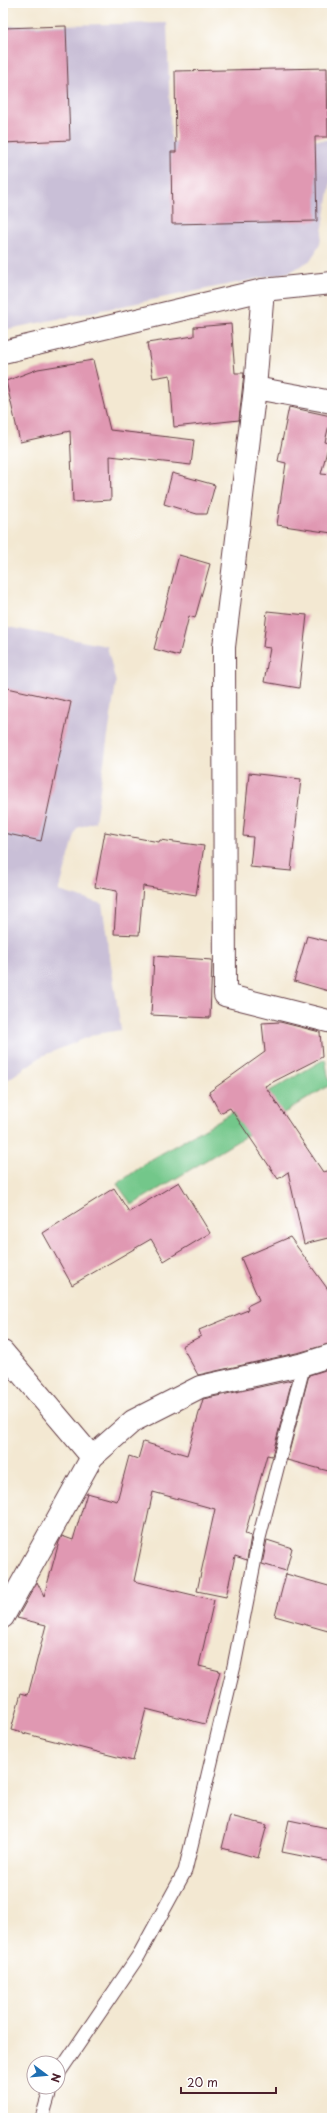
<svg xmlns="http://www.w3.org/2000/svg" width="335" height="2121" viewBox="0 0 335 2121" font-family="'Playpen Sans',sans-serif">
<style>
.industrial{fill:#c9bfd7}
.green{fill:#73c78a;stroke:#5e735a}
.building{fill:#e098b2}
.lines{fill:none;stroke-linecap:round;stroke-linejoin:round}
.service-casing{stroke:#633d44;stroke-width:15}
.minor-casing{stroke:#633d44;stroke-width:24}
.service{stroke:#fff;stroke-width:13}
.minor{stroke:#fff;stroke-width:22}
</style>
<rect width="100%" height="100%" fill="#fff"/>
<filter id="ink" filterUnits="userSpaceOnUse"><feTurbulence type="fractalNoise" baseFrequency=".025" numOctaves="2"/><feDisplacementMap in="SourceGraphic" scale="8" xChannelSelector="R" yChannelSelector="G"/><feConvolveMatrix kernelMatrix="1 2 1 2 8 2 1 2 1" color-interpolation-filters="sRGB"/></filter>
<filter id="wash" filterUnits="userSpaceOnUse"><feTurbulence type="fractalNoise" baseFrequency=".012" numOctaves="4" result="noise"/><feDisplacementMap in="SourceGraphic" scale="16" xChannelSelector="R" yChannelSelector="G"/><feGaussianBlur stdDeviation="0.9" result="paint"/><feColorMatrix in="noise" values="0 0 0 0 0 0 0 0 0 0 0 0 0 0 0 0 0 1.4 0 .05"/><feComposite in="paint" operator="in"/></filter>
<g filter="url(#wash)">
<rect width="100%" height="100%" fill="#f3e8d2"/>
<!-- industrial -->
<g class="industrial">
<path d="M167 23 171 142 332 140V175L320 244 311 260 290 272 3 330V26Z"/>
<path d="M3 626 107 646 116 683 95 822 77 828 59 891 102 904 121 1030 96 1034 42 1056 3 1083Z"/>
</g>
<!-- green -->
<path class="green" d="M325 1059 330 1085 132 1205 117 1184 152 1159Z"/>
<g id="blocks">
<!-- building -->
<g class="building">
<path d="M66 26 70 140 3 143V28Z"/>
<path d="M327 68 328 137H315L317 221 172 224 171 152H176L175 71Z"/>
<path d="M231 324 235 373H244L239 420 174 427 170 375 153 378 147 343 194 336V327Z"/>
<path d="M93 360 110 430 194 440 191 465 110 456 111 500 73 502 70 431 20 442 6 381 38 369Z"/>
<path d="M289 407 331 416 325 442 329 443 321 474 332 475V533L277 525 286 463 278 461Z"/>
<path d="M172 473 215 485 207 514H197L164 504Z"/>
<path d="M179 555 210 564 195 618 189 616 179 656 154 649Z"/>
<path d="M267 611 307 615 299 688 264 682 270 648 263 647Z"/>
<path d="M3 687 71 702 41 841 3 833Z"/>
<path d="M249 773 301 779 291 871 250 867 253 837 243 836Z"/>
<path d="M105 832 159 842 160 840 204 846 196 895 143 886 139 935 114 934 117 891 95 887Z"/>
<path d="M307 936 332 942V992L294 981Z"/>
<path d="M154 956 212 960 210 1018 151 1015Z"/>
<path d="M280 1022 320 1032 322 1057 265 1086 323 1172 332 1170V1237L304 1244 288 1172 278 1179 230 1108 220 1113 209 1092 265 1052 262 1023Z"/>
<path d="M179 1182 210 1233 164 1261 151 1239 72 1285 43 1233 114 1188 129 1212Z"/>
<path d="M290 1237 332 1295V1343L301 1352 198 1375 182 1346 201 1336 199 1330 248 1310 247 1306 259 1300 241 1258Z"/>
<path d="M332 1368V1472L287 1460 309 1375Z"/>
<path d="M292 1380 272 1456 267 1455 245 1534 251 1536 247 1560 235 1556 226 1597 197 1591 215 1509 153 1492 134 1581 214 1600 199 1666 220 1671 205 1724 146 1709 133 1761 11 1730 21 1693 28 1695 46 1625 17 1618 37 1582 44 1596 59 1542 62 1536 73 1540 87 1493 117 1501 129 1456 138 1459 143 1442 187 1455 203 1399Z"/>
<path d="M267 1540 292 1548 286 1571 262 1564Z"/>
<path d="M286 1574 332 1587V1614L328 1631 275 1616Z"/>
<path d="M230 1816 267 1825 258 1858 222 1848Z"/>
<path d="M289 1820 332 1829V1862L282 1852Z"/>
</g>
</g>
</g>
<g filter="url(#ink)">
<use href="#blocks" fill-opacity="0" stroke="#633d44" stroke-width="1"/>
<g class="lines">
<defs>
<g id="service">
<path d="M58 2074 139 1955 185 1871 234 1666 259 1538 304 1364"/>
<path d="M42 2118 51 2087"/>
</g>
<g id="minor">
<path d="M3 352 263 290 332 283"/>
<path d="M255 388 263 290"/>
<path d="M332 402 255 388 224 647 225 995 332 1022"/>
<path d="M3 1352 92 1457"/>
<path d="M3 1617 92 1457 133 1421 200 1387 304 1364 332 1355"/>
</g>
</defs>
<!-- service casing -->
<use href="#service" class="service-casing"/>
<!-- minor casing -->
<use href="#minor" class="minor-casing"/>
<!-- service -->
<use href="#service" class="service"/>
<!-- minor -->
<use href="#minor" class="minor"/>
</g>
</g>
<!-- margin -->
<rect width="335" height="2121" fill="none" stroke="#fff" stroke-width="16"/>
<!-- north arrow -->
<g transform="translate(46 2075) rotate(106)"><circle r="19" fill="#ffffff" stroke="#b7a5aa"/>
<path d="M0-3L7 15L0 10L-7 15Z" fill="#1f6fb2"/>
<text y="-6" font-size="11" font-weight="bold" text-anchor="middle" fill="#4a1f2b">N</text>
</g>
<!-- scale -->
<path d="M181 2087v6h95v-6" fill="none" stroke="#4a1f2b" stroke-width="2"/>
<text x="187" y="2087" font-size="12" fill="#4a1f2b" stroke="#ffffff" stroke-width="3" paint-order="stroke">20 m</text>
</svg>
